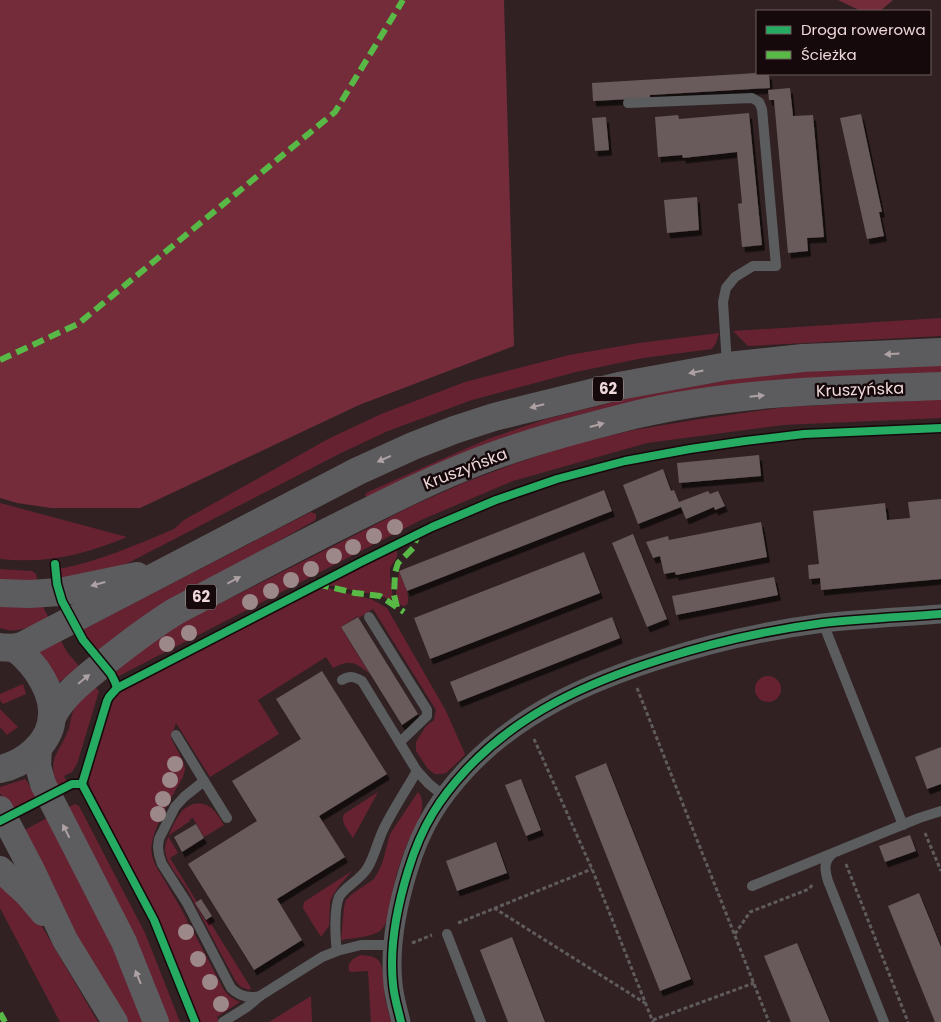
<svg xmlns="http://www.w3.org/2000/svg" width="941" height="1022" viewBox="0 0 941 1022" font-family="Poppins,sans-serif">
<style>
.green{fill:#672231}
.forest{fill:#742c3a}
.building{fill:#695a5c;filter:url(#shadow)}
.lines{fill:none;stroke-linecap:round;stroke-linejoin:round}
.path{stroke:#605c5d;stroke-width:3;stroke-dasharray:4 2.5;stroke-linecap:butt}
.lane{stroke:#5a5c5e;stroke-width:10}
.street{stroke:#5a5c5e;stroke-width:19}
.secondary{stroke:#5d5d5f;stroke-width:26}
.primary{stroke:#5c5c5e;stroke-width:28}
.quiet{stroke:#58b947;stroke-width:6;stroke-dasharray:12 6;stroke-linecap:butt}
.cycleway-casing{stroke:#16090b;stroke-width:11}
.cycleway{stroke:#26ab63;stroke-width:8}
.tree{fill:#9c8789}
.oneway{fill:#ada1a3}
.labels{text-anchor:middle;stroke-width:5;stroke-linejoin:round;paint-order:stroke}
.shield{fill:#16090b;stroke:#ae9b9d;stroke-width:1}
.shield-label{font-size:15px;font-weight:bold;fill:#efd9db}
.street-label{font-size:16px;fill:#efd9db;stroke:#16090b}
</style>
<defs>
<filter id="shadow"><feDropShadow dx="3" dy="5.5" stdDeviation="0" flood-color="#0009"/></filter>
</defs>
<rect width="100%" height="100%" fill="#312123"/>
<!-- green -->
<g class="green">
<path d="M941 318V336L748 346 733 331Z"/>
<path d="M719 333 716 343 712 349 643 358 576 372 472 400 388 431 341 453 130 562 116 568 61 583 59 569C100 561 136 545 174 529L184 520 328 439 381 414 465 382 569 355 639 343Z"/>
<path d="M941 364V372L590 412 548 424 490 443 368 497 365 496 366 493 415 471 488 439 546 419 629 398 740 378 801 371Z"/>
<path d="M941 399V418L783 425 647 443 513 481 421 520 117 677 114 673 148 645 178 625 207 610 414 505 466 482 514 464 570 445 634 430 700 419 786 407Z"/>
<path d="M0 503 127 537C84 555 46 564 0 559Z"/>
<path d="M311 512 316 514V519L314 521 219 574 97 652 85 637 82 630Z"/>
<path d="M397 547V557L390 568V578L393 598 390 600 377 594 365 593 324 584Z"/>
<path d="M0 569 32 571 36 574 38 585 0 584Z"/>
<path d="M399 571C403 581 411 594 407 605L403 606 398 603 396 595Z"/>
<path d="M319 586 371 599 387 608 446 711 465 754 459 761 446 773 441 774H435L428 769 416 751V742L426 726 434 720 436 710 373 609 359 618 358 616 341 627 370 674C355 662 351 659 333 668L326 657 258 700 279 734 210 777 176 723 171 738 184 763 185 769 183 777C173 795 147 836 152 855 154 865 161 874 166 883 173 895 181 908 187 920V922L190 925 224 990C229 996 233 999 240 1002L217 1017 219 1022H200L161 925 90 787 89 779 113 701 118 693Z"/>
<path d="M0 603H41L49 618C33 625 18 635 0 628Z"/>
<path d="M61 641 67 652 79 666 57 684 39 652Z"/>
<circle cx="768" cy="689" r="13"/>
<path d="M23 684 26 694 3 704 0 700V694Z"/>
<path d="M94 686 99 691 77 764 72 772 64 776 67 782 57 787C47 756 59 755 69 728 71 721 71 713 76 706 80 699 88 692 94 686Z"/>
<path d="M0 709 18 727 7 735 0 727Z"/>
<path d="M25 779 27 781 36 798 10 811 0 793V787Z"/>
<path d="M378 792 353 838C348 830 340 822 344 814Z"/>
<path d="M418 792C431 808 411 832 405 849 401 861 396 873 394 885 391 897 390 921 382 929 375 937 352 938 341 940L344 907 346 900 352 894 374 879 378 872 382 864 390 834Z"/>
<path d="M75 804 79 806 145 933 180 1022H168L67 808Z"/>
<path d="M193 804C210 801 216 812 224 825L204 837 193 818 190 819V821L168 836 178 853 170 858 197 902 195 903 205 920 208 919 251 988 249 990 241 987 235 980C219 951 204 921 188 891 181 879 167 866 165 851 164 842 176 817 183 810 186 807 190 806 193 804Z"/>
<path d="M47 818 106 932 143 1022H126L96 975 21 832Z"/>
<path d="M352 871 339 886 333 895 330 902 329 926 321 937 304 910 303 908 304 902Z"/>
<path d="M0 878 37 918 98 1022H60L0 908Z"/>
<path d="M361 955C367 956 374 955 379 961 385 969 384 989 385 999 387 1007 389 1014 391 1022H371L368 971 351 972 349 971C347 962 353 958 361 955Z"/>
<path d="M311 996 312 1022H269Z"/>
</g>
<!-- forest -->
<g class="forest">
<path d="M0 0H504L514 346 359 405 140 508H51L17 503 0 498Z"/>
<path d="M838 0H893L880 11H861Z"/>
</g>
<!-- building -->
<g class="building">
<path d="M757 73 769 74 770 88 650 95V98L593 101 592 83Z"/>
<path d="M790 88 793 116 813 115 824 237 807 238 808 251 788 253 774 100H769L768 90Z"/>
<path d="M749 113 762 245 742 247 738 204 742 203 737 152 683 158 682 155 658 157 655 117 678 115 679 119Z"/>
<path d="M861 114 882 212H879L884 236 867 239 840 118Z"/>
<path d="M606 117 609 150 595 151 592 118Z"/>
<path d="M697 197 699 230 667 233 664 200Z"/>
<path d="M759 455 761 476 679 483 677 463Z"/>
<path d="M663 469 671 491 674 490 679 502 708 491 710 494 718 491 725 506 715 510 714 507 686 519 681 507 638 524 623 485Z"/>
<path d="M604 490 612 511 407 591 399 571Z"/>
<path d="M941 499V579L821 590 820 578 809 579 808 565 819 564 813 511 885 503 887 520 910 518 908 502Z"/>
<path d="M761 522 767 557 676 575 675 572 664 574 660 556 653 558 646 542 668 536 669 540Z"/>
<path d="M633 534 667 619 647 627 612 543Z"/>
<path d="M584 552 600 593 430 659 414 618Z"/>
<path d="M774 577 778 595 676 615 672 596Z"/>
<path d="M358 617 418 714 402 725 341 627Z"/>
<path d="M612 617 620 638 458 702 450 682Z"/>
<path d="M322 671 387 774 319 816 345 857 277 899 302 940 254 970 188 864 257 821 232 781 301 739 276 699Z"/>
<path d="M941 747V784L927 789 915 757Z"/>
<path d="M606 763 691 979 660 991 575 776Z"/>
<path d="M521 779 541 830 526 836 505 785Z"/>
<path d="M196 824 204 838 182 852 174 837Z"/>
<path d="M910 835 916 851 885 862 879 846Z"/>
<path d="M496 842 507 873 457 891 446 861Z"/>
<path d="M919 893 941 947V1022H935L888 906Z"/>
<path d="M201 899 212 916 206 920 195 903Z"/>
<path d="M512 937 545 1022H508L480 950Z"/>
<path d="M797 943 830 1022H791L764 956Z"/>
</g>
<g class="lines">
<!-- path -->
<g class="path">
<path d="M637 688 769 1022"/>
<path d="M534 739 592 869 653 1022"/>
<path d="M925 833 941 871"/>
<path d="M846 864 908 1022"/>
<path d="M494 908 645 1003"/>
<path d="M458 923 592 869"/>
<path d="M735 934 750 912 809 889 813 884"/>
<path d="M412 943 432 935"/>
<path d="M653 1020 754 983"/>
</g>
<!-- lane -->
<g class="lane">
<path d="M628 103 752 98 759 102 762 109 776 266H753L735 277 726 288 723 302 727 365"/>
<path d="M369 617 427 710V716L400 742"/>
<path d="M823 623 903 825"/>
<path d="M342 680C350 675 355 677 362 681L417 771 429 784 444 796"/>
<path d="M176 735 204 781"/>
<path d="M227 818 204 781 184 797 175 807 159 839 158 847 159 855 162 864 187 903 231 988C239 996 248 999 260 996"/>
<path d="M832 854C823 862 825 871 828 881L884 1022"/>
<path d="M752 886 919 818 941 811"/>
<path d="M447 934 481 1022"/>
<path d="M337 951C335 938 334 909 339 897 345 886 361 880 368 867 375 855 378 840 384 828 394 808 406 790 417 771"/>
<path d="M223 1022 247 1007 260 996 322 957 337 951 361 945H393"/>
</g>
<!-- street -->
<path class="street" d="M401 1022C398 1009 394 997 393 984 389 946 397 907 408 871 414 851 422 831 433 813 442 798 454 783 466 770 519 713 589 682 662 659 715 642 769 630 823 623 862 619 902 617 941 614"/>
<!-- secondary -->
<g class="secondary">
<path d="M39 747 38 766 43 784 124 942 156 1022"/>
<path d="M0 809 32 870 65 940 115 1022"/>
<path d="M0 869 27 894 43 913"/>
</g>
<!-- primary -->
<g class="primary">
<path d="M0 593 29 594 60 592 137 576"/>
<path d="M0 647C4 648 8 647 12 648 20 650 32 664 37 671 45 683 53 699 52 714 52 742 25 764 0 769"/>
<path d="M12 648 22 646 37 638 358 471 413 446 454 430 494 417 619 386 728 366 803 358 941 352"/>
<path d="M53 715C65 693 85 679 104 663 128 644 151 626 176 611 234 580 291 550 349 521 393 499 437 477 482 460 532 441 583 428 634 415 735 391 838 390 941 386"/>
</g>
<!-- quiet -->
<g class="quiet">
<path d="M0 360 78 324 335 112 403 0"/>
<path d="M317 584 355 593 380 596 404 612"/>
<path d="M397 607 394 595 395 573 398 563 413 548 418 534"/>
<path d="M0 1013 5 1022"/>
</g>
<defs>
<g id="cycleway">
<path d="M55 564 57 584 62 601 83 640 111 674 115 682 117 688"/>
<path d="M0 821 72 784H82"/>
<path d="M195 1022 154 920 82 784 107 701 109 697 117 688 361 562 432 527 496 500 557 479 625 461 690 449 745 441 804 434 941 428"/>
<path d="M401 1022C398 1009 394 997 393 984 389 946 397 907 408 871 414 851 422 831 433 813 442 798 454 783 466 770 519 713 589 682 662 659 715 642 769 630 823 623 862 619 902 617 941 614"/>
</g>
</defs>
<!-- cycleway casing -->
<use href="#cycleway" class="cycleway-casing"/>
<!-- cycleway -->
<use href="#cycleway" class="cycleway"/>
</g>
<!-- trees -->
<g class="tree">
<circle cx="395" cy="527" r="8"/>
<circle cx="374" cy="536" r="8"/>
<circle cx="353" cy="547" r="8"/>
<circle cx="334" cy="556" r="8"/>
<circle cx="311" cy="569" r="8"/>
<circle cx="291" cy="580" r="8"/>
<circle cx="271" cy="591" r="8"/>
<circle cx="250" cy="602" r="8"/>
<circle cx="189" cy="633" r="8"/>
<circle cx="167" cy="644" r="8"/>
<circle cx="175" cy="764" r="8"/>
<circle cx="170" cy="780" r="8"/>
<circle cx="163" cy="799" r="8"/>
<circle cx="158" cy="814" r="8"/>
<circle cx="186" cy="932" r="8"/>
<circle cx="198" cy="959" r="8"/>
<circle cx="210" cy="982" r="8"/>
<circle cx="221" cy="1004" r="8"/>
</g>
<!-- one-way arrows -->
<defs><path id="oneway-solid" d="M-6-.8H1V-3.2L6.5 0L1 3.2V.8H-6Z" transform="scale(1.25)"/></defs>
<g class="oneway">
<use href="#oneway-solid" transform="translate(892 354) rotate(177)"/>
<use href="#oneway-solid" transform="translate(696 372) rotate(169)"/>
<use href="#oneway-solid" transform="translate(757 396) rotate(-6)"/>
<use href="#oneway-solid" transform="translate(537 406) rotate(166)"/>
<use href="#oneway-solid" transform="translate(597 425) rotate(-15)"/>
<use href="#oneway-solid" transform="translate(384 459) rotate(156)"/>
<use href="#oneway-solid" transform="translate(234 580) rotate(-28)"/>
<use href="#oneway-solid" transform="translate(98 584) rotate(165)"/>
<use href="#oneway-solid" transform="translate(84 679) rotate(-39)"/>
<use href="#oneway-solid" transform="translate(66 831) rotate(-117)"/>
<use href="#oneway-solid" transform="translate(138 977) rotate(-112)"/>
</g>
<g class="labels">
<!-- shield labels -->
<g class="shield">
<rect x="593" y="376.5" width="30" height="25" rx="4"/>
<rect x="186" y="584.5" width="30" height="25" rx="4"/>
</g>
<g class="shield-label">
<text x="608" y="394">62</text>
<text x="201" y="602">62</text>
</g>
<!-- street labels -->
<g class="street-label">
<text transform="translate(860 389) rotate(-2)" y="6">Kruszyńska</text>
<text transform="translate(465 468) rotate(-21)" y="6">Kruszyńska</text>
</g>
</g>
<!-- legend -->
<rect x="756" y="10" width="175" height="65" fill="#16090b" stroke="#6d5c5e"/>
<rect x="766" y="26" width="25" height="8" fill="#26ab63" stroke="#6d5c5e"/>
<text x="801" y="35" font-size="15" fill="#efd9db">Droga rowerowa</text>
<rect x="766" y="51" width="25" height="8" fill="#58b947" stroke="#6d5c5e"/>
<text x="801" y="60" font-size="15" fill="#efd9db">Ścieżka</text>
</svg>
